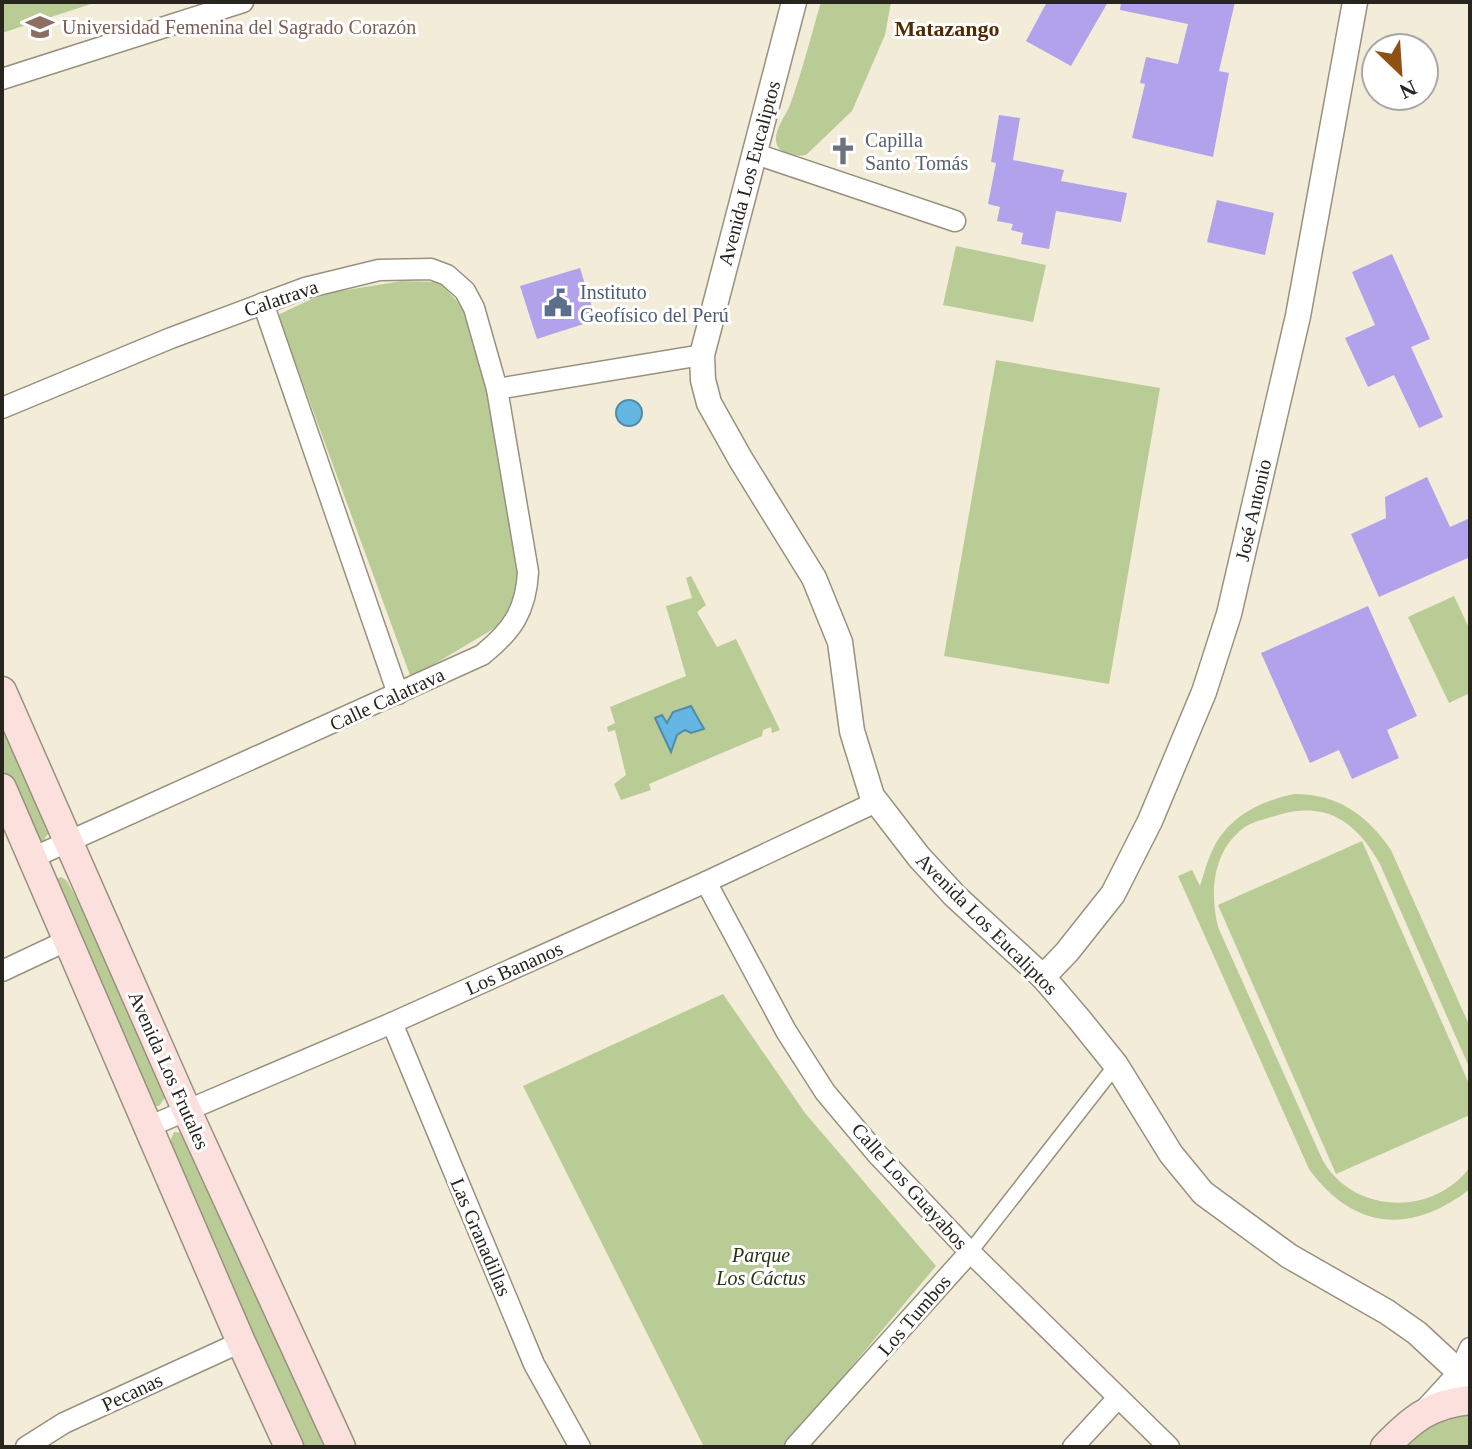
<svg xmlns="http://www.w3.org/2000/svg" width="1472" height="1449" viewBox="0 0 1472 1449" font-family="'Times New Roman',serif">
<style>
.green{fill:#bacc96}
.water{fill:#64b7e3;stroke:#528ba8;stroke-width:2}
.building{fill:#b2a2eb}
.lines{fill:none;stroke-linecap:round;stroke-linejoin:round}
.pedestrian-casing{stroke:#97917e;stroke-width:17}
.minor-casing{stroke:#97917e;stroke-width:23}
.tertiary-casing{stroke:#97917e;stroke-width:27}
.secondary-casing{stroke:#97917e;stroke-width:31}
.pedestrian{stroke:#fff;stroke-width:14}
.minor{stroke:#fff;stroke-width:20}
.tertiary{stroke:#fff;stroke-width:24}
.secondary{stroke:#fce0de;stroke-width:28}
.labels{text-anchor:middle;stroke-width:6;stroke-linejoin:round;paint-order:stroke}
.education-label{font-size:20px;fill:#785e54;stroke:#fff;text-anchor:start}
.worship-label{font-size:20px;fill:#5b616d;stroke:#fff;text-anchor:start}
.street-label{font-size:20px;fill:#27251e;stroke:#fff}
.service-label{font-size:20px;fill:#4e5e75;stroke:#fff;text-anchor:start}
.park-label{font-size:20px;font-style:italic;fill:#293313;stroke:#fff}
.neighbourhood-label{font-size:22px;font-weight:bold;fill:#532a00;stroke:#fff}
</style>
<rect width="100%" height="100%" fill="#f2ecd8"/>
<!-- green -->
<g class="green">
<path d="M2 2H97L2 33Z"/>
<path d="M821 2H891L885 35 852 111 806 155C795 157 776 154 776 140 775 129 786 115 790 105 802 72 811 36 821 2Z"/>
<path d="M956 246 1046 265 1033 322 943 305Z"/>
<path d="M402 281 439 282 456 300 471 322 498 428 520 595 495 628 411 678 278 315 322 294Z"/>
<path d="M996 360 1160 388 1109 684 944 656Z"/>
<path d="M691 576 706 605 697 612 717 647 736 639 780 730 772 733 771 727 763 730 762 736 649 784 651 790 621 800 614 784 626 775 615 730 608 732 607 727 615 723 610 707 686 676 666 606 692 598 686 578Z"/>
<path d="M1454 596 1470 630V693L1449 703 1408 617Z"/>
<path d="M2 723 49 832 43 842 31 843 2 776Z"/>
<path d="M1295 794C1338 794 1367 815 1391 850L1470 1027V1069L1380 864C1355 820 1325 800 1275 816 1264 819 1249 823 1241 830 1212 854 1210 894 1218 927L1323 1161C1354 1214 1433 1217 1470 1167V1189C1411 1235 1353 1230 1309 1169L1178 876 1192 870 1200 886C1204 874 1207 861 1213 849 1228 817 1262 800 1295 794Z"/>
<path d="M1362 841 1470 1086V1115L1336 1174 1218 905Z"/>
<path d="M61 877 67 881 93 928 167 1095 159 1106H151L52 881Z"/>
<path d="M723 994 805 1113 936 1266 784 1447H704L523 1086Z"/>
<path d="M174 1132 186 1133 331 1447H304L252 1334 169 1144Z"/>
<path d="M1469 1415 1470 1447H1407L1439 1416Z"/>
</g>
<!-- water -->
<g class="water">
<circle cx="629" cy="413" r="13"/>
<path d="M691 706 704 729 691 733 685 730 677 735 671 752 655 718 662 715 667 723 673 712Z"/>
</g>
<!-- building -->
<g class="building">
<path d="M1047 2H1108L1071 66 1026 41Z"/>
<path d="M1121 2H1235L1219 71 1229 73 1213 157 1132 138 1145 84 1140 83 1146 57 1178 64 1188 24 1120 10Z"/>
<path d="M999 115 1020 118 1013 160 1064 170 1061 181 1127 193 1121 222 1056 211 1049 249 1021 244 1023 233 1011 230 1013 224 997 221 1000 207 988 204 996 163 991 162Z"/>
<path d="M1217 200 1274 213 1265 255 1207 242Z"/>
<path d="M1392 254 1430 339 1411 347 1443 417 1419 428 1394 375 1368 387 1345 338 1375 325 1352 272Z"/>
<path d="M580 268 596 320 537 339 520 286Z"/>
<path d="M1427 477 1450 527 1470 518V557L1379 597 1351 534 1386 518 1385 497Z"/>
<path d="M1368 606 1417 716 1387 730 1399 758 1352 779 1339 750 1310 763 1261 653Z"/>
</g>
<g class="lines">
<defs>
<path id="pedestrian" d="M970 1252 1116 1065"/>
<g id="minor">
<path d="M2 79 243 2"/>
<path d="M753 153 955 221"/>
<path d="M263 303 398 694"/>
<path d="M497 389 702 355"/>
<path d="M2 408 171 338 305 288 379 270 431 269 447 275 465 291 474 308 497 389 528 572C526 611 512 631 482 655L32 858"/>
<path d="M706 882 786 1031 825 1092 877 1154 970 1252 1169 1447"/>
<path d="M2 971 68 940"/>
<path d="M392 1023 534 1364 580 1447"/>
<path d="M148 1127 392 1023 706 882 876 802"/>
<path d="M1425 1409 1459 1372 1470 1348"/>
<path d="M26 1447 64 1423 241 1342"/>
<path d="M795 1447 970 1252"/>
<path d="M1073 1447 1117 1399"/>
</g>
<g id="tertiary">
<path d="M794 2 702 355 703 380 709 403 741 460 814 578 840 642 852 731 872 796 919 857 955 896 1043 977 1079 1019 1116 1065 1171 1154 1203 1193 1289 1256 1387 1312 1417 1333 1459 1372 1470 1389"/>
<path d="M1043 977 1067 952 1113 894 1150 821 1204 692 1229 614 1298 316 1355 2"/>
</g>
<g id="secondary">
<path d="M2 691 187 1111 341 1447"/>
<path d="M2 788 241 1342 289 1447"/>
<path d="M1385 1447C1412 1419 1430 1404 1470 1400"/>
</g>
</defs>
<!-- pedestrian casing -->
<use href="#pedestrian" class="pedestrian-casing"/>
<!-- minor casing -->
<use href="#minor" class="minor-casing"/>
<!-- tertiary casing -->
<use href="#tertiary" class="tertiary-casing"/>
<!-- secondary casing -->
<use href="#secondary" class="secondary-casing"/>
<!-- pedestrian -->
<use href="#pedestrian" class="pedestrian"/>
<!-- minor -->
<use href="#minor" class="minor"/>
<!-- tertiary -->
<use href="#tertiary" class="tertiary"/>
<!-- secondary -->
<use href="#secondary" class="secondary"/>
</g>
<!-- icons -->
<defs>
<symbol id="university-bare" viewBox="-9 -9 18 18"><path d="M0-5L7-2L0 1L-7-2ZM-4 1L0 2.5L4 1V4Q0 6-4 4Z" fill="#8d6e63" stroke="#fff" stroke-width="2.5" paint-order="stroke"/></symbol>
<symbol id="church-bare" viewBox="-9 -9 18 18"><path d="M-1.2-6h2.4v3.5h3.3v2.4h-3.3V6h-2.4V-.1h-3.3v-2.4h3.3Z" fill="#6b7280" stroke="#fff" stroke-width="2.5" paint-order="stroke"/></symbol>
<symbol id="civic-bare" viewBox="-9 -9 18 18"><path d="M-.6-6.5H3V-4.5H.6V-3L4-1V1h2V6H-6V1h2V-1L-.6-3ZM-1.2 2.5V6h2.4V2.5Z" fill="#5c6f8a" stroke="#fff" stroke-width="2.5" paint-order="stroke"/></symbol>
</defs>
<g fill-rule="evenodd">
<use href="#university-bare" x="20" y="7" width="40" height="40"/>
<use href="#church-bare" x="823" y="131" width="40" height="40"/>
<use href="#civic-bare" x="538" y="283" width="40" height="40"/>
</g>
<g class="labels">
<!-- education labels -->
<g class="education-label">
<text x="62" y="34">Universidad Femenina del Sagrado Corazón</text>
</g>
<!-- worship labels -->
<g class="worship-label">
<text x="865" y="147">Capilla<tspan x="865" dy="23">Santo Tomás</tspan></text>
</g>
<!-- street labels -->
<g class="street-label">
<text transform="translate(749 173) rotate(-75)" y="7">Avenida Los Eucaliptos</text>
<text transform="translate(281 298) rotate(-19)" y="7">Calatrava</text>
<text transform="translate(1253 510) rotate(-77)" y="7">José Antonio</text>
<text transform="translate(387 699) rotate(-25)" y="7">Calle Calatrava</text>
<text transform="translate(987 924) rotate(45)" y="7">Avenida Los Eucaliptos</text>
<text transform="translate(514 968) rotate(-24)" y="7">Los Bananos</text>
<text transform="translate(169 1070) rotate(66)" y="7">Avenida Los Frutales</text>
<text transform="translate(910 1186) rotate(48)" y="7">Calle Los Guayabos</text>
<text transform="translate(481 1237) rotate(67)" y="7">Las Granadillas</text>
<text transform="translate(914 1315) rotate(-49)" y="7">Los Tumbos</text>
<text transform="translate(132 1392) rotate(-25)" y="7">Pecanas</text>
</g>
<!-- service labels -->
<g class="service-label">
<text x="580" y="299">Instituto<tspan x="580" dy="23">Geofísico del Perú</tspan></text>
</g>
<!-- park labels -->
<g class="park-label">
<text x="761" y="1262">Parque<tspan x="761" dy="23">Los Cáctus</tspan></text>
</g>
<!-- neighbourhood labels -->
<g class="neighbourhood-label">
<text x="947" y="36">Matazango</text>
</g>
</g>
<!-- border -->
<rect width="1472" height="1449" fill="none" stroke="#27251e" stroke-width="8"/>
<!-- north arrow -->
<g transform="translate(1400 72) rotate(155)"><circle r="38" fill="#ffffff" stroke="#a9a8a5" stroke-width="2"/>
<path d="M0-6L14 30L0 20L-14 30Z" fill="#8e5113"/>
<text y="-12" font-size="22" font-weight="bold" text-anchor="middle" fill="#27251e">N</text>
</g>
</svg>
